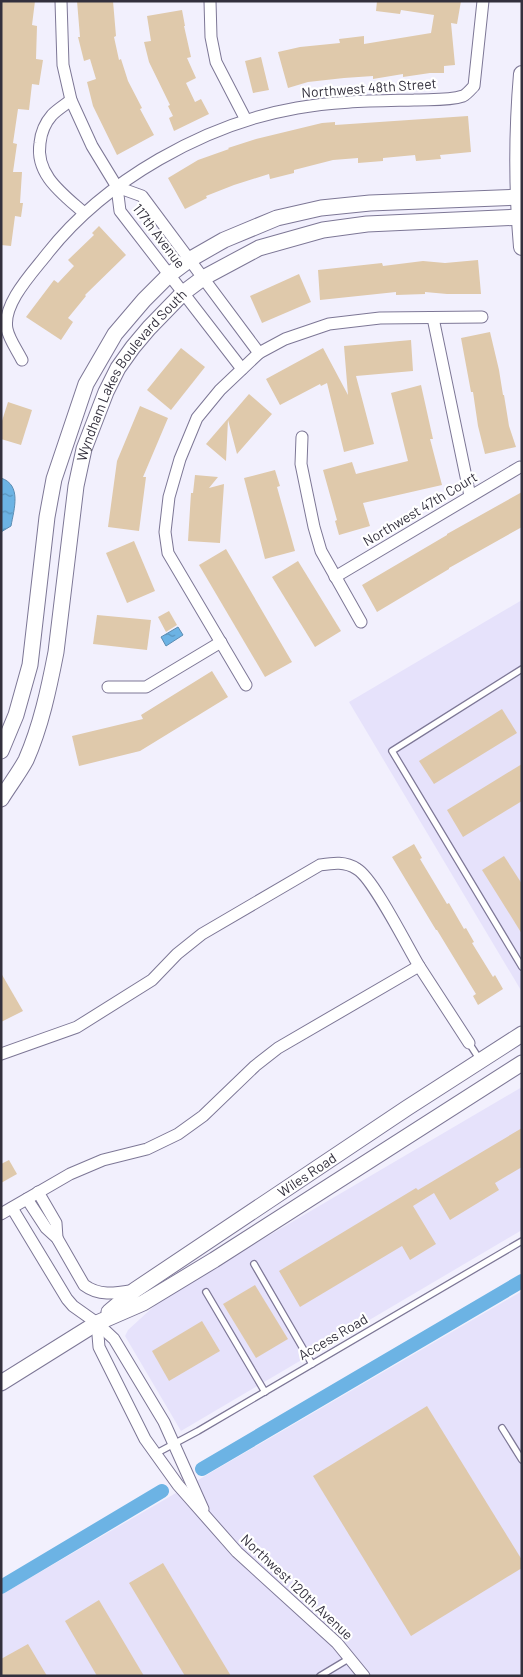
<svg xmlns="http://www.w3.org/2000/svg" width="523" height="1677" viewBox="0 0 523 1677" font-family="Barlow,sans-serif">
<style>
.built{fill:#e6e2fb}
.water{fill:url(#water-ripples);stroke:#5b8cb2}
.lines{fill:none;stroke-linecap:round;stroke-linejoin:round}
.canal{stroke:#6cb3e4;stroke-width:14}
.building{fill:#dfc9ab}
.service-casing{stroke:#7d7796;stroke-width:8}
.minor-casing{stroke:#7d7796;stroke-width:13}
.tertiary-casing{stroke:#7d7796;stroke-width:17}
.secondary-casing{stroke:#7d7796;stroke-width:18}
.service{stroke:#fff;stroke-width:5.5}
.minor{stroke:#fff;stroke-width:11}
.tertiary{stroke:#fff;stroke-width:15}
.secondary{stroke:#fff;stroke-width:16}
.labels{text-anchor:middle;stroke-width:4.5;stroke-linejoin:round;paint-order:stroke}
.street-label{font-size:14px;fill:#33303d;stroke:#fff}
</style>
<defs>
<pattern id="water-ripples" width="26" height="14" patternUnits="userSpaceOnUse" patternTransform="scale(1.25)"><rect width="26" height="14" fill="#6cb3e4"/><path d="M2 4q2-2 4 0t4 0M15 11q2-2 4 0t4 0" fill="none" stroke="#5992ba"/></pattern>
</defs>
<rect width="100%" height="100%" fill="#f2f0fd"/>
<!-- built -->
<g class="built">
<path d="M522 600V992L349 702Z"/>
<path d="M522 1087V1230L181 1431 125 1336 128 1330 164 1297Z"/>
<path d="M522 1291V1676H1V1595Z"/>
</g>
<!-- water -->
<g class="water">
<path d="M1 478C22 485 14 509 11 526L1 532Z"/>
<path d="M178 627 183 635 166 646 161 637Z"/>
</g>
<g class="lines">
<!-- canal -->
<g class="canal">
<path d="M202 1469 522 1281"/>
<path d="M1 1587 162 1491"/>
</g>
</g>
<!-- building -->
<g class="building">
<path d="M1 1H35L32 25 37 26 36 59 43 60 39 85 32 84 29 110 18 109 13 143 17 144 13 172H22L20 203H23L21 217 15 216 11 246 1 245Z"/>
<path d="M77 1H113L116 36 114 37 119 60 121 59 128 81 142 108 140 109 154 135 117 155 93 106 87 82 96 79 90 59 84 61 78 37H80Z"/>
<path d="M377 1H461L457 24 451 23 455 65 444 66V73H430L403 77V74L373 79V76L344 78 308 82 288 88 278 52 300 47 340 43 339 39 364 36V44L431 33 434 15 401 10 400 14 376 11Z"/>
<path d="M182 10 185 26H184L191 57 187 58 196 78 186 83 195 102 201 99 209 114 174 131 169 118 173 116 168 106 170 105 149 62 144 42 151 41 147 16Z"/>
<path d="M261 57 269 90 253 93 245 61Z"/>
<path d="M468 116 471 152 440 155 441 159 416 161 415 155 383 158V161L358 163V158L333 160 294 170V173L270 179 269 174 234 185 206 196 207 198 185 209 168 178 198 160 229 149 228 148 256 139 322 123 335 122V125Z"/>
<path d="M99 226 126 255 85 295 86 296 68 318 73 322 61 340 26 317 54 280 58 283 74 266 68 260 94 235 92 233Z"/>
<path d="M478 260 481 294H447L425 292V294L396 295V292L320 300 318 270 382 263 383 266 423 261 445 263Z"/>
<path d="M299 274 311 302 262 323 250 296Z"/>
<path d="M490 332 499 370 503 395H504L509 426 516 447 485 454 478 426 473 392H471L461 338Z"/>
<path d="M411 340 413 371 356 376 374 444 344 452 327 383 321 386 320 384 280 405 266 379 323 348 348 395 344 346Z"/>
<path d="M181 348 205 367 171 410 147 390Z"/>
<path d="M421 385 433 439H430L442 485 363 503 370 526 339 535 335 521 337 520 323 470 352 462 356 474 408 461 391 393Z"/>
<path d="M249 394 272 414 237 454 228 420 226 461 206 444Z"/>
<path d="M8 402 32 410 21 445 1 439V424Z"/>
<path d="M140 406 168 418 143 477H146L139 531 108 527 117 461Z"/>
<path d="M275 470 280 486 277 487 295 551 265 559 244 478Z"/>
<path d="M195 475 218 477 209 488 224 484 220 543 188 541 191 493H193Z"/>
<path d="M522 492V527L449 568V569L377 612 362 585 447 535V534Z"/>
<path d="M134 541 155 591 127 603 106 553Z"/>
<path d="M226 549 292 662 265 677 199 565Z"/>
<path d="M298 561 341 631 315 647 272 577Z"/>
<path d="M169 611 177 625 166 632 158 617Z"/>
<path d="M97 615 151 620 147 650 93 644Z"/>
<path d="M212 671 228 697 140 751 79 766 72 736 143 719 141 715Z"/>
<path d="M502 709 517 733 434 784 419 761Z"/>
<path d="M522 764V801L463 837 447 810Z"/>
<path d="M414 844 422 858 420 859 447 904 449 903 464 929 466 928 474 942 472 943 493 977 495 975 503 989 478 1005 473 996 476 994 437 930H436L392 857Z"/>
<path d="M504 856 522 884V934L482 870Z"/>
<path d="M1 973 23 1011 1 1022Z"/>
<path d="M522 1128V1167L495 1183 499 1190 450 1220 434 1193 413 1206 436 1244 410 1260 402 1246 300 1307 279 1271 416 1188 418 1190Z"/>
<path d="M9 1160 17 1174 1 1183V1164Z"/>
<path d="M255 1285 288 1339 256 1358 223 1304Z"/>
<path d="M202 1321 220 1351 169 1381 152 1351Z"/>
<path d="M427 1406 522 1560V1568L411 1636 313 1476Z"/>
<path d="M163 1563 231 1676H185L129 1583Z"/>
<path d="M99 1600 144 1676H97L65 1621Z"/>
<path d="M28 1644 47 1676H1V1659Z"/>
</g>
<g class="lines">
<defs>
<g id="service">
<path d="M522 669 392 751 522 967"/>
<path d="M469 1043 480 1060"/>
<path d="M254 1264 312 1364"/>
<path d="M206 1292 265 1392"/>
<path d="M502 1428 522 1460"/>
<path d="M155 1454 198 1431 522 1241"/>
<path d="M320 1676 350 1658"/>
</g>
<g id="minor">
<path d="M61 1 63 65 71 100 92 146 117 187 120 211 242 369"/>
<path d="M210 1 211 37 216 62 246 120"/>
<path d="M71 100C65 105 58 109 52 115 45 123 41 133 40 143 35 175 63 194 84 213"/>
<path d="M117 187 142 196 259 353"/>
<path d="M433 318 470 496"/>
<path d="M22 360C17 350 9 339 7 329 2 304 33 272 47 254 105 180 205 124 297 108 335 101 375 101 414 100 429 99 448 101 463 96 467 94 471 89 474 86L483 1"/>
<path d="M302 437 301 464 314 527 321 551 361 622"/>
<path d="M335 577 520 467"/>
<path d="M246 685 168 553 165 532 169 497 180 459 197 418 220 390 259 353 285 339 329 324 380 318 482 317"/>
<path d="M108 687H146L221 642"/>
<path d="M1 1054 77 1027 152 980 177 954 202 934 320 865C333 863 345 861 357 869 373 878 407 946 419 966"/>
<path d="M38 1192 56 1223 57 1238"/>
<path d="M27 1199 46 1228 57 1238 84 1285C100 1297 117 1293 135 1290"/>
<path d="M12 1208 67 1299 73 1306 97 1323 114 1339 164 1422 203 1509"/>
<path d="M1 1214 70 1174 103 1160 147 1149 178 1134 203 1116 255 1066 278 1048 419 966 469 1043"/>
<path d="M97 1323 99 1347 145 1439 178 1485 237 1552 337 1643 364 1676"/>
</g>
<g id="tertiary">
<path d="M1 751 16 715 30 665 47 517 54 479 86 384 115 334 144 300 169 275 189 260 224 240 277 218 321 208 370 203 522 197"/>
<path id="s1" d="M1 799C9 786 19 773 26 760 41 726 49 688 56 652L76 486 84 449 106 392 118 368 133 347 149 328 183 293 203 278 259 248 323 230 367 224 522 217"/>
<path id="s2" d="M109 1312 135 1290 407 1108 522 1034"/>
<path d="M1 1383 97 1323 143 1303 214 1260 522 1063"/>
</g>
<path id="secondary" d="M522 74C517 132 517 189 522 247"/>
</defs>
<!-- service casing -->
<use href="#service" class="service-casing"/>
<!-- minor casing -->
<use href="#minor" class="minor-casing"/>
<!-- tertiary casing -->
<use href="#tertiary" class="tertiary-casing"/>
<!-- secondary casing -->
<use href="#secondary" class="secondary-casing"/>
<!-- service -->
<use href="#service" class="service"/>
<!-- minor -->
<use href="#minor" class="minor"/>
<!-- tertiary -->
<use href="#tertiary" class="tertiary"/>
<!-- secondary -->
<use href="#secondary" class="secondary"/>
</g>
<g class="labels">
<!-- street labels -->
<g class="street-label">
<text transform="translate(369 88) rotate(-4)" y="5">Northwest 48th Street</text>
<text transform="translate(159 236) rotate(53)" y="5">117th Avenue</text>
<text dy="5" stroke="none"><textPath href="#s1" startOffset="452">Wyndham Lakes Boulevard South</textPath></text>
<text transform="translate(420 509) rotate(-31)" y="5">Northwest 47th Court</text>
<text dy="5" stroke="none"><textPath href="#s2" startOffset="241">Wiles Road</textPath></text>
<text transform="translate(333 1337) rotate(-30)" y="5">Access Road</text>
<text transform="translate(297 1587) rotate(43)" y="5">Northwest 120th Avenue</text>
</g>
</g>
<!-- border -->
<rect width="523" height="1677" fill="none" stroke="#33303d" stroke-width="5"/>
</svg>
